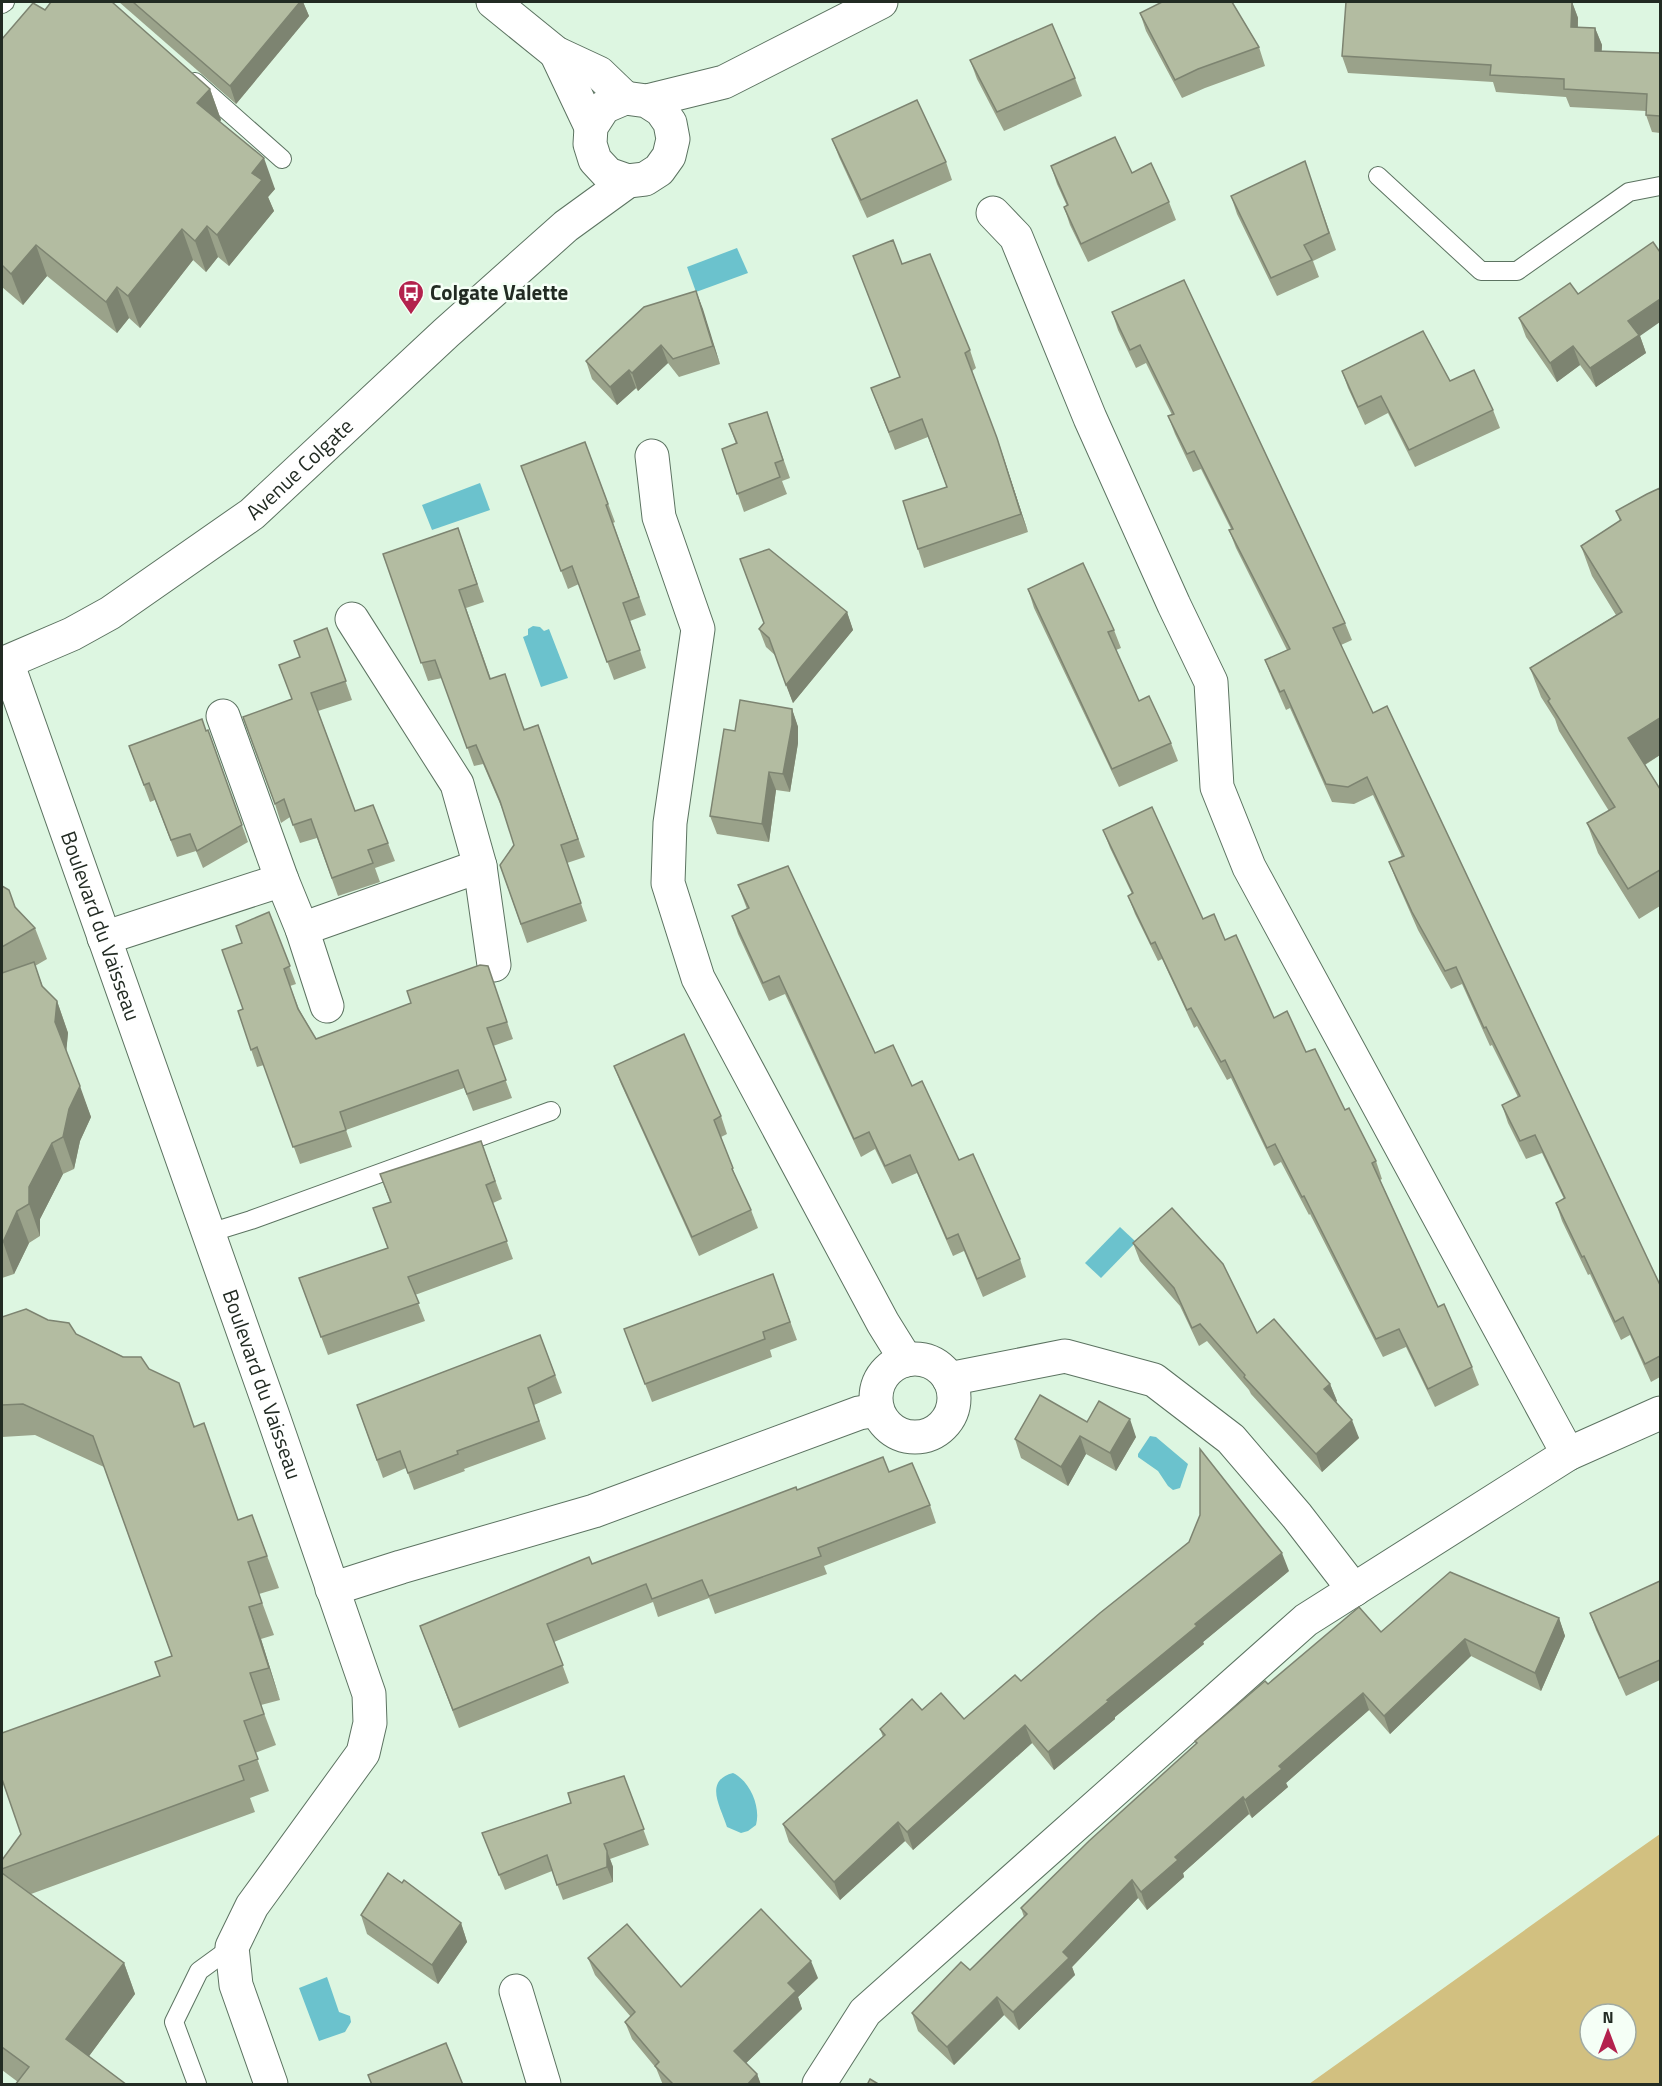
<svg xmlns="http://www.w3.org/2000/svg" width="1662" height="2086" viewBox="0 0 1662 2086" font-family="'Titillium Web',sans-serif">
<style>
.forest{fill:#d2c080;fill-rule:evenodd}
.water{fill:#6bc2cd}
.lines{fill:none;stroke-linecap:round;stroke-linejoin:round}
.lane-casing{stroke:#5c7361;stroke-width:20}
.street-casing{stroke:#5c7361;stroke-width:35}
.secondary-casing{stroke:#5c7361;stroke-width:35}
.lane{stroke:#fff;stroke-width:18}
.street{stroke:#fff;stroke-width:33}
.secondary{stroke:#fff;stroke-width:33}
.wall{fill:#9aa28a}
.shaded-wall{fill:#7d8471}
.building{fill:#b3bca1;stroke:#7d8471;stroke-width:1.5}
.labels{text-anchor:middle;stroke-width:5;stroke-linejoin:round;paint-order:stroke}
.poi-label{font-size:21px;font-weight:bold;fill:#222b23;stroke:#f5fff6;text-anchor:start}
.street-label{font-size:21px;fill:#222b23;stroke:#f5fff6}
</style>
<rect width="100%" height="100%" fill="#ddf6e1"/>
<!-- forest -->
<path class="forest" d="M1660 1834V2084H1309L1623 1860ZM1590 2014H1626V2050H1590Z"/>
<!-- water -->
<g class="water">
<path d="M737 248 748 273 696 292 687 267Z"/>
<path d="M480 483 490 510 432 530 422 505Z"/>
<path d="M533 626 540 627 544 631 549 629 568 678 541 687 523 637 528 635V629Z"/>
<path d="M1120 1227 1136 1242 1101 1278 1085 1263Z"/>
<path d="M1150 1436 1156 1437 1188 1464 1180 1488 1173 1490 1168 1486 1158 1471 1138 1457V1454Z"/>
<path d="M733 1773C750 1781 761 1807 756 1825L748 1831 741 1833 727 1827C721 1807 703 1781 733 1773Z"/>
<path d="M327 1977 339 2012 350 2016 351 2022 345 2032 319 2041 299 1988Z"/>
</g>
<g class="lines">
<defs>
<g id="lane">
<path d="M2 4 5 2"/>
<path d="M195 82 282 159"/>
<path d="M1378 176 1481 271H1517L1629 192 1660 186"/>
<path d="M209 1233 251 1220 551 1111"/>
<path d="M197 2084 174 2022 199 1971 232 1947"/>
</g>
<g id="street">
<path d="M493 2 556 53 599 73 625 98"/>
<path d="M556 53 591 127"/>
<path d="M993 213 1016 237 1090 418 1174 605 1211 682 1217 787 1249 867 1568 1454"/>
<path d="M652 456 659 517 698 629 670 823 668 883 698 978 883 1323 906 1360"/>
<path d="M352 619 457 784 480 866 494 965"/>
<path id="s1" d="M7 662 272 1413 369 1694 370 1723 363 1753 252 1906 232 1947 236 1985 271 2084"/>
<path d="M223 716 282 880 302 929 327 1006"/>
<path d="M302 929 480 866"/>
<path d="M104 938 282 880"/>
<circle cx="915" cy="1398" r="39"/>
<path d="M949 1379 1065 1356 1154 1380 1231 1439 1297 1516 1354 1590"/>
<path d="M332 1589 401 1567 594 1511 859 1413 877 1410"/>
<path d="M516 1991 544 2084"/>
<path d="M819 2084 865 2012 1306 1620 1568 1454 1660 1413"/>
</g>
<g id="secondary">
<path d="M647 101 661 110 670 123 673 139 669 156 659 170 645 179 628 181 608 174 595 160 590 144 591 127 604 107 625 98 647 101 724 82 881 2"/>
<path id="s2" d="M2 664 72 634 110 613 252 514 446 333 566 226 628 181"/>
</g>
</defs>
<!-- lane casing -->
<use href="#lane" class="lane-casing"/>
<!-- street casing -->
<use href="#street" class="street-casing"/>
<!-- secondary casing -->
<use href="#secondary" class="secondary-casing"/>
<!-- lane -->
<use href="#lane" class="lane"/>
<!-- street -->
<use href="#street" class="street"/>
<!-- secondary -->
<use href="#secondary" class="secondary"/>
</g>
<!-- wall -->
<g class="wall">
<path d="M119 2H303L309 16 236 104Z"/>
<path d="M1346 2H1572L1578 18V27L1595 28 1602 45 1601 51 1660 53V133L1652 132 1646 115V111L1570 107 1566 97 1496 92 1493 82 1348 73 1342 56Z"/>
<path d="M45 10 210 89 221 120 220 122 275 189 268 197 274 211 229 266 218 257 206 272 193 260 140 328 129 318 117 333 47 276 23 305 2 287V39Z"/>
<path d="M1140 13 1259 47 1265 66 1205 88 1182 98 1146 31Z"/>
<path d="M970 60 1075 78 1082 96 1004 131 977 79Z"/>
<path d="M832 139 946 162 952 180 867 218 839 157Z"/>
<path d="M1051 166 1132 173 1169 202 1176 220 1088 262 1070 225 1064 207 1067 206 1057 184Z"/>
<path d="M1311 179 1336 250 1313 261 1319 277 1277 296 1237 214 1231 196Z"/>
<path d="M902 264 970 350 976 368 972 371 1003 456 1028 532 924 568 918 549 947 487 928 437 895 450 871 388 899 377Z"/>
<path d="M1184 280 1345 623 1352 640 1341 645 1373 713 1660 1285V1377L1651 1382 1630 1335 1621 1340 1590 1274 1588 1275 1562 1221 1556 1203 1564 1199 1542 1153 1526 1159 1508 1123 1502 1105 1518 1097 1492 1045 1490 1046 1462 984 1451 989 1418 930 1396 880 1389 862 1402 857 1373 795 1354 804 1332 802 1290 708 1286 710 1272 678 1265 660 1287 650 1236 548 1229 530 1231 529 1201 469 1193 472 1175 434 1168 416 1172 415 1146 363 1136 368 1118 330 1112 312Z"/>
<path d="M696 291 720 364 679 377 668 363 638 391 636 388 617 405 592 379 586 361Z"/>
<path d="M1578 294 1640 336 1646 353 1596 387 1580 365 1557 382 1526 337 1519 318Z"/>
<path d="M1342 371 1450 381 1493 410 1500 428 1415 467 1388 413 1365 425 1348 388Z"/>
<path d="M767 412 790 478 782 481 787 494 744 512 722 449 736 444 729 424Z"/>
<path d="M585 442 615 522 613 523 646 615 630 621 646 668 614 680 579 584 568 589 521 466Z"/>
<path d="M1660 488V755L1645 765 1660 789V906L1639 919 1598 853 1587 823 1609 811 1559 731 1555 719 1541 697 1530 668 1616 615 1592 576 1581 546 1620 521 1616 511Z"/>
<path d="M458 528 484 602 466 608 491 679 525 729 538 725 585 857 567 863 587 921 527 943 500 865 514 845 504 813 483 764 474 766 442 678 428 681 383 554Z"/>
<path d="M1028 589 1114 630 1121 648 1116 650 1139 701 1171 743 1178 761 1119 787 1034 608Z"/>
<path d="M847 612 853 630 793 703 776 656 766 647 759 629 764 623Z"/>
<path d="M327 628 352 700 318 711 355 811 388 843 395 861 375 868 380 882 338 896 317 838 300 843 290 817 281 823 275 804 292 700Z"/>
<path d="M792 709 798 727V743L790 792 776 790 769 842 717 834 710 816 735 731Z"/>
<path d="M208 730 248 842 203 868 196 851 177 857 155 800 150 802 129 746Z"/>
<path d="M1103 830 1225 940 1274 1018 1306 1052 1345 1110 1376 1161 1382 1179 1380 1180 1438 1307 1472 1367 1479 1385 1435 1407 1406 1347 1383 1357 1310 1214 1309 1215 1281 1162 1274 1166 1231 1078 1227 1080 1197 1026 1194 1028 1162 959 1158 961 1135 914 1128 896 1132 894 1110 848Z"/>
<path d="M738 885 875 1053 912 1086 1020 1259 1026 1277 983 1297 964 1251 953 1256 917 1173 892 1184 875 1149 861 1157 785 994 769 1001 738 934 732 916 747 909Z"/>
<path d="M2 886 16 908 35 928 47 959 35 966 43 987 57 1001 68 1033 66 1052 91 1117 80 1141 74 1169 63 1174 40 1219V1236L29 1243 14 1274 2 1278Z"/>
<path d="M269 912 296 984 290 986 299 1009 316 1039 411 1003 488 966 513 1039 493 1046 512 1098 473 1111 464 1088 346 1130 352 1147 300 1164 264 1065 257 1067 238 1011 243 1009 242 943Z"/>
<path d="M614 1066 721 1116 727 1134 721 1137 738 1183 751 1210 758 1228 699 1256 621 1084Z"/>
<path d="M481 1141 502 1199 493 1203 513 1259 415 1295 425 1321 328 1355 299 1278 388 1248 390 1202 380 1174Z"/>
<path d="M1133 1243 1257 1333 1330 1384 1337 1401 1336 1402 1359 1438 1322 1472 1251 1394 1249 1390 1207 1341 1199 1346 1180 1306 1140 1261Z"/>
<path d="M773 1274 797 1340 770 1350 772 1357 652 1402 624 1329Z"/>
<path d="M2 1317 76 1334 149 1369 195 1426 238 1520 252 1515 279 1588 259 1594 274 1635 261 1639 280 1700 261 1705 276 1745 255 1753 269 1791 250 1798 255 1812 31 1894 124 1963 135 1994 89 2056 18 2082 2 2070V1860L160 1676 172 1656 104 1467 35 1435 2 1437Z"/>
<path d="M540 1335 562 1393 534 1405 546 1439 464 1469 465 1471 414 1490 406 1468 383 1478 357 1405Z"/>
<path d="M1087 1422 1136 1437 1116 1471 1086 1454 1068 1486 1021 1458 1015 1439Z"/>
<path d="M889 1472 930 1505 936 1523 824 1566 827 1574 715 1614 709 1598 658 1617 653 1602 554 1642 569 1683 459 1728 420 1626 797 1490Z"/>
<path d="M1289 1571 1203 1642 1204 1644 1115 1717V1719L1054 1770 1032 1743 913 1850 905 1841 840 1900 789 1842 783 1824 883 1737 880 1729 922 1710 964 1719 1021 1681Z"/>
<path d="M1660 1581V1680L1626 1696 1596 1630 1590 1613Z"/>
<path d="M1559 1618 1565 1636 1541 1691 1471 1656 1390 1734 1369 1710 1286 1783 1288 1787 1252 1818 1249 1814 1183 1873 1184 1877 1147 1910 1138 1898 1072 1967 1075 1975 1019 2030 1004 2015 954 2065 918 2031 912 2013 970 1970 1024 1917 1021 1908 1196 1744 1195 1741 1268 1684 1381 1632Z"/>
<path d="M624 1776 649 1845 610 1859 613 1867V1882L563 1900 552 1871 505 1890 482 1833 571 1803Z"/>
<path d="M402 1883 461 1923 467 1942 438 1984 367 1934 361 1915Z"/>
<path d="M588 1958 681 1987 818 1978 798 1997 802 2009 746 2063 757 2074 761 2085H663L656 2068 632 2039 625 2022 631 2017 595 1975Z"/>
</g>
<!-- shaded-wall -->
<g class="shaded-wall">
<path d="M300 2H303L309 16 236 104 230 86Z"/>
<path d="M1572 2 1578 18 1577 44 1571 27Z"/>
<path d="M1595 28 1602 45 1601 68 1595 51Z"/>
<path d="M210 89 221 120 209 134 197 103Z"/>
<path d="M264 158 275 189 268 197 274 211 229 266 217 235 252 173Z"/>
<path d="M207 226 218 257 206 272 195 241Z"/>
<path d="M182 229 193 260 140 328 128 296Z"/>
<path d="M36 245 47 276 23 305 11 274Z"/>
<path d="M117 287 129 318 117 333 106 302Z"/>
<path d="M696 291 703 309 720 364 713 346Z"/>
<path d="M1660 299V322L1640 336 1646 353 1596 387 1590 368 1628 321Z"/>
<path d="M661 345 668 363 638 391 632 373Z"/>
<path d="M1573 346 1580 365 1557 382 1550 363Z"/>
<path d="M629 370 636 388 617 405 610 387Z"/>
<path d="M997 438 1003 456 1028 532 1021 514Z"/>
<path d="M847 612 853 630 793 703 786 685Z"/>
<path d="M792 709 798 727V743L790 792 783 774Z"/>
<path d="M1660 718V755L1639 768 1628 738Z"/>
<path d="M769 772 776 790 769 842 762 824Z"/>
<path d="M57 1001 68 1033 66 1054 55 1022Z"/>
<path d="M80 1086 91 1117 80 1141 74 1169 63 1137 69 1109Z"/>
<path d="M52 1143 63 1174 40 1219V1236L29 1204V1187Z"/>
<path d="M17 1211 29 1243 14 1274 3 1242Z"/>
<path d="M1330 1384 1337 1401 1331 1407 1324 1389Z"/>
<path d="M1130 1419 1136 1437 1116 1471 1110 1453Z"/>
<path d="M1352 1420 1359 1438 1322 1472 1316 1454Z"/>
<path d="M1080 1436 1086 1454 1068 1486 1061 1467Z"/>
<path d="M1282 1553 1289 1571 1203 1642 1204 1644 1115 1717V1719L1054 1770 1048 1752 1195 1624Z"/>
<path d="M249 1607 261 1639 280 1700 269 1668Z"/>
<path d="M1559 1618 1565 1636 1541 1691 1535 1673Z"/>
<path d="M1465 1639 1471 1656 1390 1734 1384 1716Z"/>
<path d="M1363 1693 1369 1710 1286 1783 1288 1787 1252 1818 1245 1800 1279 1766Z"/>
<path d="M1025 1725 1032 1743 913 1850 907 1832Z"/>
<path d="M1243 1797 1249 1814 1183 1873 1184 1877 1147 1910 1141 1892 1175 1857Z"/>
<path d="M898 1822 905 1841 840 1900 834 1882Z"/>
<path d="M607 1851 613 1867V1882L607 1867Z"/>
<path d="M1132 1880 1138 1898 1072 1967 1075 1975 1019 2030 1013 2012 1063 1952Z"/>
<path d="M461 1923 467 1942 438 1984 432 1965Z"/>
<path d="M811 1961 818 1978 798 1997 802 2009 740 2069 734 2051 788 1983Z"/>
<path d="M124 1963 135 1994 78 2071 66 2039Z"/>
<path d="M997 1997 1004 2015 954 2065 947 2047Z"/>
<path d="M757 2074 761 2085H747Z"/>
</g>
<!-- building -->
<g class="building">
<path d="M51 2H112L210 89 197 103 264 158 252 173 262 180 217 235 207 226 195 241 182 229 128 296 117 287 106 302 36 245 11 274 2 265V39L33 3 45 10Z"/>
<path d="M133 2H300L230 86Z"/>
<path d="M1162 2H1232L1259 47 1198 69 1175 80 1140 13Z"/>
<path d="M1346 2H1572L1571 27 1595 28V51L1660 53V116L1646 115 1647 94 1564 89V79L1490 75 1491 65 1342 56Z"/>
<path d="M1052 24 1075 78 997 112 970 60Z"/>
<path d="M917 100 946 162 861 200 832 139Z"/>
<path d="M1115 137 1132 173 1151 163 1169 202 1081 244 1064 207 1068 205 1051 166Z"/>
<path d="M1305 161 1329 233 1304 245 1312 260 1271 278 1231 196Z"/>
<path d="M893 240 902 264 930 254 970 350 965 353 997 438 1021 514 918 549 903 501 947 487 922 419 889 432 871 388 900 377 853 256Z"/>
<path d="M1653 242 1660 252V299L1628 321 1639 335 1590 368 1573 346 1550 363 1519 318 1570 283 1578 294Z"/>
<path d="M1184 280 1345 623 1333 628 1373 713 1387 706 1660 1285V1356L1645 1364 1623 1317 1615 1322 1584 1256 1582 1257 1556 1203 1565 1198 1535 1135 1520 1141 1502 1105 1520 1096 1486 1027 1484 1028 1456 967 1445 971 1412 912 1389 862 1404 856 1367 777 1348 787 1326 784 1284 690 1280 692 1265 660 1290 649 1229 530 1233 529 1194 451 1187 454 1168 416 1174 414 1140 345 1130 350 1112 312Z"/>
<path d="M696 291 713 346 673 359 661 345 632 373 629 370 610 387 586 361 644 307Z"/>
<path d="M1423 331 1450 381 1474 370 1493 410 1409 450 1381 396 1358 407 1342 371Z"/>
<path d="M767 412 783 460 775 463 780 477 737 494 722 449 737 443 729 424Z"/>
<path d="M585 442 608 504 606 505 639 597 623 603 640 650 607 662 572 566 561 571 521 466Z"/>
<path d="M1660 488V718L1628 738 1660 789V870L1628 889 1587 823 1615 807 1548 701 1550 699 1530 668 1622 612 1581 546 1621 520 1616 511 1647 494Z"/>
<path d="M458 528 477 584 459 590 490 679 505 674 524 730 538 725 578 839 561 845 581 903 521 924 500 865 514 845 500 801 476 745 467 748 435 660 421 663 383 554Z"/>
<path d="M769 549 847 612 786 685 769 638 759 629 764 623 740 559Z"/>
<path d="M1083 563 1114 630 1108 632 1139 701 1149 696 1171 743 1112 769 1028 589Z"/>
<path d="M327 628 346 681 311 693 355 811 373 805 388 843 368 850 373 863 332 878 311 819 293 825 284 799 275 804 243 717 292 699 279 665 300 657 294 641Z"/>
<path d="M740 700 792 709V725L783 774 769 772 762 824 710 816 724 729 735 731Z"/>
<path d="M202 719 206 731 208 730 242 825 197 851 190 834 171 840 149 783 144 785 129 746Z"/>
<path d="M1152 807 1203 919 1214 914 1225 940 1236 935 1274 1018 1287 1011 1306 1052 1315 1049 1345 1110 1349 1108 1376 1161 1372 1163 1438 1307 1444 1304 1472 1367 1428 1389 1399 1329 1376 1339 1304 1196 1302 1197 1275 1144 1267 1148 1225 1060 1221 1062 1191 1008 1187 1010 1155 942 1151 944 1128 896 1133 893 1103 830Z"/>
<path d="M788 866 875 1053 893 1045 912 1086 922 1081 959 1160 973 1154 1020 1259 977 1279 958 1234 947 1239 910 1155 885 1166 869 1132 854 1139 779 976 763 983 732 916 749 908 738 885Z"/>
<path d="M2 886 9 890 15 907 35 928 2 947Z"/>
<path d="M269 912 290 966 284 969 298 1009 316 1039 411 1003 407 991 480 965 488 966 507 1022 487 1028 506 1080 467 1094 458 1070 340 1112 346 1130 293 1147 257 1047 251 1050 238 1011 243 1009 222 950 242 943 236 926Z"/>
<path d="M34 962 42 986 57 1001 55 1022 80 1086 69 1109 63 1137 52 1143 29 1187V1204L17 1211 3 1242H2V973Z"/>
<path d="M684 1034 721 1116 714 1120 733 1168 732 1169 751 1210 692 1237 614 1066Z"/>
<path d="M481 1141 495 1181 486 1185 507 1241 408 1277 419 1303 321 1337 299 1278 388 1248 373 1208 391 1202 380 1174Z"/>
<path d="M1172 1208 1223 1264 1257 1333 1274 1319 1330 1384 1324 1389 1352 1420 1316 1454 1244 1377 1245 1375 1200 1324 1192 1328 1174 1288 1133 1243Z"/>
<path d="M773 1274 790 1322 763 1332 765 1339 645 1384 624 1329Z"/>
<path d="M26 1309 48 1320 69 1323 76 1334 123 1357H141L149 1369 179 1383 194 1427 204 1423 238 1520 252 1515 267 1556 248 1562 262 1603 249 1607 269 1668 250 1673 264 1714 244 1721 258 1759 239 1766 244 1780 2 1869V1860L21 1834 2 1779V1733L160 1676 155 1662 172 1656 93 1436 23 1404 2 1405V1317Z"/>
<path d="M540 1335 555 1375 528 1388 539 1421 457 1451 458 1454 408 1473 400 1451 377 1460 357 1405Z"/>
<path d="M1040 1395 1087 1422 1099 1401 1130 1419 1110 1453 1080 1436 1061 1467 1015 1439Z"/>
<path d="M1200 1449 1282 1553 1195 1624 1197 1626 1107 1700 1109 1701 1048 1752 1025 1725 907 1832 898 1822 834 1882 783 1824 885 1735 880 1729 912 1699 922 1710 941 1693 964 1719 1015 1675 1021 1681 1100 1613 1189 1542 1200 1515Z"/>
<path d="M883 1457 889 1472 912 1463 930 1505 818 1548 821 1556 709 1596 702 1580 652 1599 646 1584 547 1624 563 1665 453 1710 420 1626 589 1557 592 1564 796 1487 797 1490Z"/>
<path d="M1450 1572 1559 1618 1535 1673 1465 1639 1384 1716 1363 1693 1279 1766 1282 1769 1245 1800 1243 1797 1175 1857 1178 1860 1141 1892 1132 1880 1063 1952 1069 1958 1013 2012 997 1997 947 2047 912 2013 961 1962 970 1970 1027 1914 1021 1908 1089 1841 1197 1743 1195 1741 1265 1681 1268 1684 1359 1607 1381 1632Z"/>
<path d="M1660 1581V1660L1619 1678 1590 1613Z"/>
<path d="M624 1776 644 1829 604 1844 607 1851V1867L557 1885 547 1855 499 1875 482 1833 571 1803 568 1793Z"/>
<path d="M2 1873 124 1963 66 2039 127 2085H15L29 2067 2 2047Z"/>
<path d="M388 1873 402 1883 404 1880 461 1923 432 1965 361 1915Z"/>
<path d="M761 1909 811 1961 788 1983 796 1991 734 2051 757 2074 747 2085H674L655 2066 659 2062 625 2022 635 2012 588 1958 627 1924 681 1987Z"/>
<path d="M446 2043 463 2085H372L368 2075Z"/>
<path d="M870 2079 880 2085H867Z"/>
</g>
<!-- icons -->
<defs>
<symbol id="bus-pin" viewBox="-11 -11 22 30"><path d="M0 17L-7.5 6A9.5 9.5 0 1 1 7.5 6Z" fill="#b3224d" stroke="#f5fff6"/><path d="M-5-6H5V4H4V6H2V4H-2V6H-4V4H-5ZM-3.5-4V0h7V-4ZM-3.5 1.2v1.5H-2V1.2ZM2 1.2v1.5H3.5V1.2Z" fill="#fff"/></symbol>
</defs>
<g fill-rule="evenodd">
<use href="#bus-pin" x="396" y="278" width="30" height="40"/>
</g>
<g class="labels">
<!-- poi labels -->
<g class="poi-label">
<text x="430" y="300">Colgate Valette</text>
</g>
<!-- street labels -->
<g class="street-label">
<text dy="7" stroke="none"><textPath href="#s2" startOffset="358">Avenue Colgate</textPath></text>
<text dy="7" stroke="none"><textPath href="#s1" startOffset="280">Boulevard du Vaisseau</textPath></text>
<text dy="7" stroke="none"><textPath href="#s1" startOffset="766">Boulevard du Vaisseau</textPath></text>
</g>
</g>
<!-- border -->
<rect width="1662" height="2086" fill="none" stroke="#222b23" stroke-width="6"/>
<!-- north arrow -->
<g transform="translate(1608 2032)"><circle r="28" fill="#f5fff6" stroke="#a1aaa2" stroke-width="1.5"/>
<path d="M0-4.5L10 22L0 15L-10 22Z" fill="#b3224d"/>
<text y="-9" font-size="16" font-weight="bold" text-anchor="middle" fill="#222b23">N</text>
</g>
</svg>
